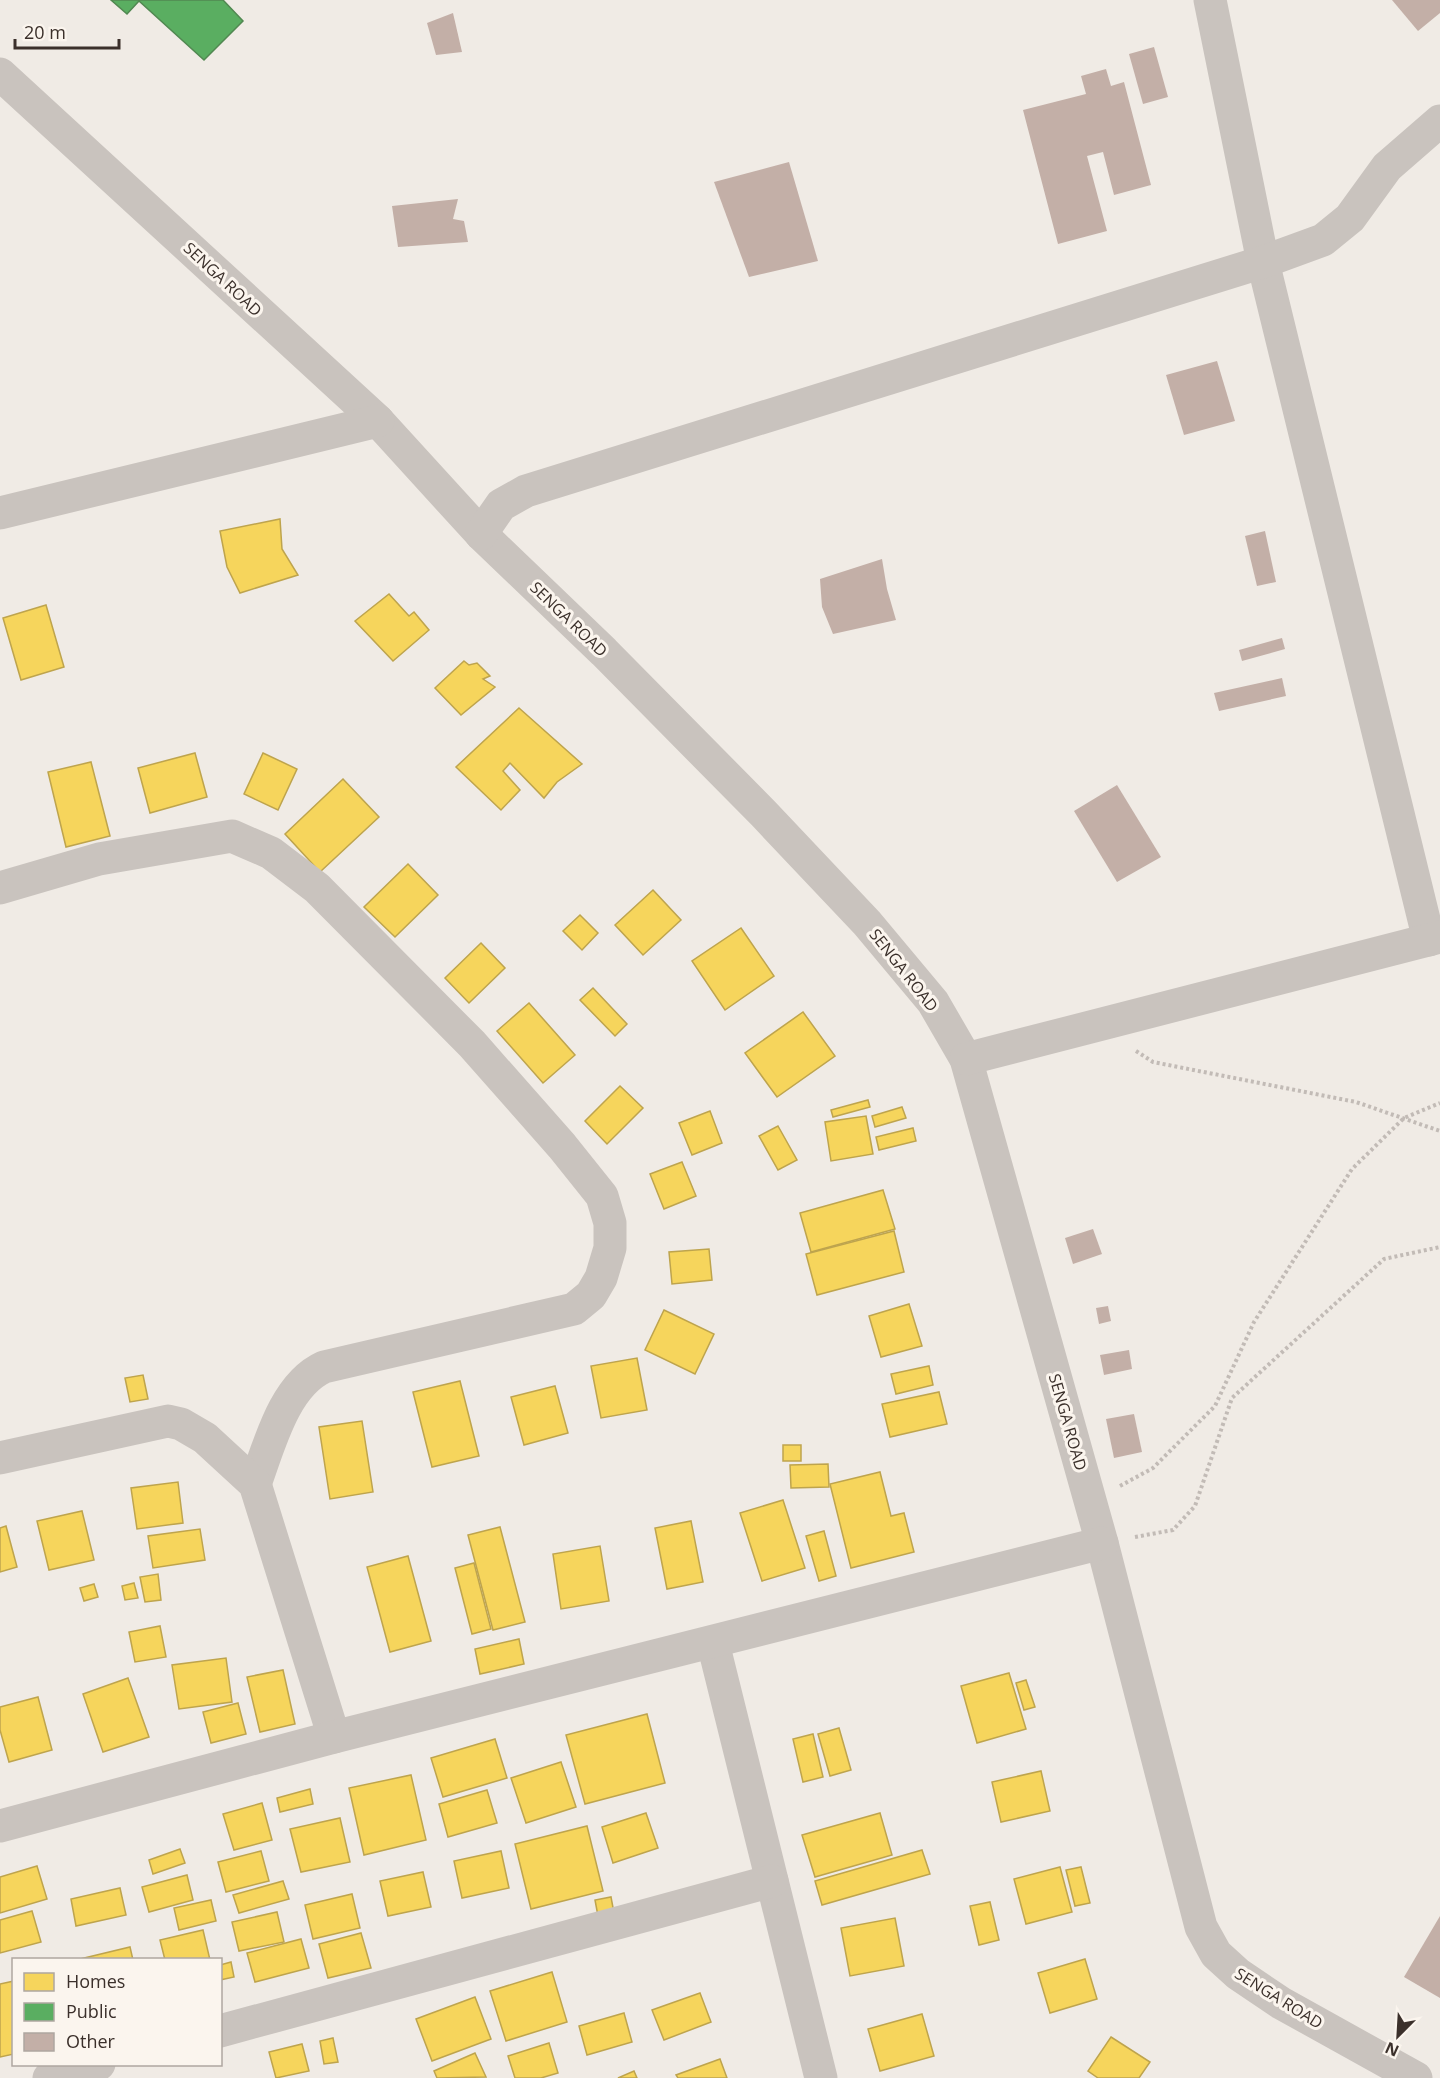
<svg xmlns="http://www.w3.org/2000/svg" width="1440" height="2078" viewBox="0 0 1440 2078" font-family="'Open Sans',sans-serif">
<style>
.homes{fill:#f6d55c;stroke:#bea44d;stroke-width:1.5}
.public{fill:#5aae61;stroke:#518851;stroke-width:1.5}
.building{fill:#c3afa7}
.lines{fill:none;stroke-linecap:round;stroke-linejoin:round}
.path{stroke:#c2bbb6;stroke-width:4;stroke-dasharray:3 3;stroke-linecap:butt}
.minor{stroke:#c9c3be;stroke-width:33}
.labels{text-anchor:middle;stroke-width:6;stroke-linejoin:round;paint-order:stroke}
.street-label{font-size:16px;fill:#3b302b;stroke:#fbf5ee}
</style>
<rect width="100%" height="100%" fill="#f0ebe5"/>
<!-- homes -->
<g class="homes">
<path d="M280 519 282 549 298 575 240 593 227 567 220 531Z"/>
<path d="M389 594 409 616 414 612 429 630 393 661 355 621Z"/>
<path d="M46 605 64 667 21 680 3 618Z"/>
<path d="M464 661 469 665 477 663 490 676 483 679 495 687 461 715 435 688Z"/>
<path d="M519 708 582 764 557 782 544 798 510 763 503 771 520 790 501 810 456 767Z"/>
<path d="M195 753 207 797 150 813 138 768Z"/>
<path d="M263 753 297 769 278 810 244 794Z"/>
<path d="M91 762 110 836 66 847 48 772Z"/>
<path d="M343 779 379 817 320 872 285 834Z"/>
<path d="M408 864 438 895 395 937 364 907Z"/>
<path d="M653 890 681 920 643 955 615 925Z"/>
<path d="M580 915 598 933 582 950 563 931Z"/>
<path d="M741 928 774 976 725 1010 692 961Z"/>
<path d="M481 943 505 968 469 1003 445 978Z"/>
<path d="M593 988 627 1024 615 1036 580 1000Z"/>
<path d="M529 1003 575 1055 543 1083 497 1031Z"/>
<path d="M803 1012 835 1056 777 1097 745 1053Z"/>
<path d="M620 1086 643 1108 607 1144 585 1121Z"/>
<path d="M868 1100 870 1107 833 1117 831 1110Z"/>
<path d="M902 1107 906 1118 875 1127 872 1116Z"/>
<path d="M710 1111 722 1143 692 1155 679 1123Z"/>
<path d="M866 1116 873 1154 831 1161 825 1122Z"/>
<path d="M778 1126 797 1160 778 1170 759 1136Z"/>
<path d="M913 1128 916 1141 879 1150 876 1137Z"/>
<path d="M682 1162 696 1196 664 1209 650 1174Z"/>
<path d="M883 1190 895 1229 811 1252 800 1213Z"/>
<path d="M894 1231 904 1272 817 1295 806 1254Z"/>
<path d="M709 1249 712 1280 672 1284 669 1252Z"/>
<path d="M909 1304 922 1346 881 1357 869 1316Z"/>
<path d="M664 1310 714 1334 695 1374 645 1350Z"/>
<path d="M637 1358 647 1410 601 1418 591 1366Z"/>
<path d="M929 1366 933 1385 896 1394 891 1374Z"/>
<path d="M143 1375 148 1399 130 1402 125 1378Z"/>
<path d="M460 1381 479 1456 432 1467 413 1392Z"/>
<path d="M555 1386 568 1433 524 1445 511 1397Z"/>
<path d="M939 1392 947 1424 890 1437 882 1404Z"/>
<path d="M362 1421 373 1492 330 1499 319 1427Z"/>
<rect x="783" y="1445" width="18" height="16"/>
<path d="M828 1464 829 1487 791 1488 790 1465Z"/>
<path d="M880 1472 891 1516 904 1513 914 1552 851 1568 830 1484Z"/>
<path d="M178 1482 183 1523 137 1529 131 1488Z"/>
<path d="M783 1500 805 1568 762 1581 740 1513Z"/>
<path d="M82 1511 94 1560 49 1570 37 1521Z"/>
<path d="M691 1521 703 1582 667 1589 655 1528Z"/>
<path d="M6 1526 17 1567 0 1572V1528Z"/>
<path d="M500 1527 525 1622 493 1630 468 1535Z"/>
<path d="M200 1529 205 1560 153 1568 148 1536Z"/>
<path d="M824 1531 836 1576 819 1581 806 1536Z"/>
<path d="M600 1546 609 1601 561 1609 553 1554Z"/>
<path d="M408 1556 431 1641 390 1652 367 1567Z"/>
<path d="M474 1563 491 1629 472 1634 455 1568Z"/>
<path d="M158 1574 161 1600 145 1602 140 1577Z"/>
<path d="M134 1583 138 1598 125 1600 122 1586Z"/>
<path d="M94 1584 98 1597 84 1601 80 1588Z"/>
<path d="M160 1626 166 1657 135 1662 129 1632Z"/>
<path d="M519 1639 524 1664 480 1674 475 1649Z"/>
<path d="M226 1658 232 1702 179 1709 172 1665Z"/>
<path d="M283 1670 295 1724 260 1732 247 1677Z"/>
<path d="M1009 1673 1026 1729 977 1743 961 1686Z"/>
<path d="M128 1678 149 1737 103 1752 83 1694Z"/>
<path d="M1026 1680 1035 1707 1024 1710 1016 1683Z"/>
<path d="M38 1697 52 1750 9 1762 0 1730V1707Z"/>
<path d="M238 1703 246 1734 211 1743 203 1712Z"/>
<path d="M647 1714 665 1783 585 1804 566 1735Z"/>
<path d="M839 1728 851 1770 830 1776 818 1734Z"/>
<path d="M813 1734 823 1777 803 1782 793 1739Z"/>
<path d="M495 1739 507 1778 443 1797 431 1758Z"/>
<path d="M561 1762 576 1807 526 1823 511 1778Z"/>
<path d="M1041 1771 1050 1811 1001 1822 992 1782Z"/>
<path d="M411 1775 426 1840 364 1855 349 1788Z"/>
<path d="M310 1789 313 1804 280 1812 277 1798Z"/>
<path d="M487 1790 497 1823 448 1837 439 1804Z"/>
<path d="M262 1803 272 1840 234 1850 223 1814Z"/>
<path d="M646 1813 658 1848 613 1863 602 1827Z"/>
<path d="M880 1813 892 1855 815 1877 802 1835Z"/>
<path d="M340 1818 350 1862 301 1872 290 1829Z"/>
<path d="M587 1826 603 1891 531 1909 515 1844Z"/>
<path d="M180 1849 185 1863 153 1874 149 1860Z"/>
<path d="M922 1850 930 1874 822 1905 815 1881Z"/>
<path d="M261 1851 269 1881 226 1892 218 1862Z"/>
<path d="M501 1851 509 1888 462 1898 454 1861Z"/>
<path d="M37 1866 47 1899 0 1913V1877Z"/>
<path d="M1060 1867 1072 1912 1026 1924 1014 1879Z"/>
<path d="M1081 1867 1090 1903 1075 1906 1066 1870Z"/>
<path d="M423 1872 431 1907 388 1916 380 1881Z"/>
<path d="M187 1875 193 1900 149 1912 142 1887Z"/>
<path d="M283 1881 289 1899 239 1913 233 1895Z"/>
<path d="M120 1888 126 1915 76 1926 71 1899Z"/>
<path d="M352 1894 360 1928 313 1939 305 1905Z"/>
<path d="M611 1897 614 1913 598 1916 595 1900Z"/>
<path d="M211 1900 216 1921 179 1930 174 1908Z"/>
<path d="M990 1902 999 1940 979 1945 970 1906Z"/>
<path d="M32 1911 41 1942 0 1953V1920Z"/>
<path d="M277 1912 284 1942 239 1951 232 1922Z"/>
<path d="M895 1918 904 1966 850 1976 841 1928Z"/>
<path d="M203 1930 210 1960H165L160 1940Z"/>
<path d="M361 1933 371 1968 328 1978 319 1944Z"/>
<path d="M301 1939 309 1968 255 1982 247 1953Z"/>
<path d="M130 1947 133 1960 80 1959Z"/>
<path d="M1085 1959 1097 1999 1050 2013 1038 1973Z"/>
<path d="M231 1962 234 1977 220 1980V1965Z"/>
<path d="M552 1972 567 2022 506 2041 490 1991Z"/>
<path d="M14 1981V2054L0 2057V1984Z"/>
<path d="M700 1993 711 2022 664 2040 652 2010Z"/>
<path d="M475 1997 491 2039 432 2061 416 2019Z"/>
<path d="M624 2013 632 2042 587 2055 579 2026Z"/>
<path d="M922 2014 934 2056 880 2071 868 2029Z"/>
<path d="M1111 2037 1150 2062 1139 2078H1098L1088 2071Z"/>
<path d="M333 2038 338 2062 324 2064 320 2041Z"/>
<path d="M549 2043 558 2073 541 2078H515L508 2056Z"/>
<path d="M302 2044 309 2071 276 2078 269 2052Z"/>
<path d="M475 2053 486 2077 437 2078 434 2071Z"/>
<path d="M720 2059 727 2078H678L676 2075Z"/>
<path d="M634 2071 637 2078H618Z"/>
</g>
<!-- public -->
<path class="public" d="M111 0H223L243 21 204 60 139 1 127 14Z"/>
<!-- building -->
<g class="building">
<path d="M1392 0H1440V13L1418 31Z"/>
<path d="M453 13 462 52 436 55 427 23Z"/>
<path d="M1154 47 1168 97 1143 104 1129 54Z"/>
<path d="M1106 69 1111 86 1124 82 1151 185 1114 195 1103 152 1087 156 1107 231 1058 244 1023 110 1086 94 1081 76Z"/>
<path d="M789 162 818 261 749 277 714 182Z"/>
<path d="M458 199 453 219 464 221 468 242 398 247 392 206Z"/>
<path d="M1217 361 1235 421 1184 435 1166 375Z"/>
<path d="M1265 531 1276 582 1257 586 1245 536Z"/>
<path d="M882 559 887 589 896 620 833 634 822 607 820 579Z"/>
<path d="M1282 638 1285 649 1242 661 1239 650Z"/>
<path d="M1282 678 1286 696 1219 711 1214 693Z"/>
<path d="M1117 785 1161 857 1117 882 1074 811Z"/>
<path d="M1093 1229 1102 1254 1073 1264 1065 1238Z"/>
<path d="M1108 1306 1111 1321 1099 1324 1096 1308Z"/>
<path d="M1129 1350 1132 1369 1104 1375 1100 1355Z"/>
<path d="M1134 1414 1142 1452 1114 1458 1106 1419Z"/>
<path d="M1440 1916V1998L1404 1977Z"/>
</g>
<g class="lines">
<!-- path -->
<g class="path">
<path d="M1136 1051 1153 1062 1356 1102 1440 1131"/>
<path d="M1120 1486 1153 1468 1215 1406 1254 1322 1352 1169 1404 1118 1440 1103"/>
<path d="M1135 1537 1173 1530 1195 1506 1232 1398 1384 1259 1440 1247"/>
</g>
<!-- minor -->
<g class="minor">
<path d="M1210 0 1263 262 1429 940"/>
<path d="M0 74 378 421 481 534 604 652 764 814 867 923 933 1002 966 1059 1102 1543 1201 1927 1216 1954 1238 1974 1281 2003 1416 2078"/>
<path d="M0 513 378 421"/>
<path d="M481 534 501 505 526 491 1263 262 1323 240 1350 218 1387 167 1440 121"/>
<path d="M0 888 99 859 232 836 271 853 317 888 472 1044 562 1146 602 1196 610 1223V1248L601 1278 591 1295 574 1309 324 1367C284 1385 269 1446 255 1484"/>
<path d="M966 1059 1440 937"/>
<path d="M0 1458 168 1421 181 1424 205 1438 255 1484 334 1737"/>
<path d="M713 1643 821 2078"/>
<path d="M0 1826 334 1737 1102 1543"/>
<path d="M220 2031 772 1881"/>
<path d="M49 2078 99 2064"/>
</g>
</g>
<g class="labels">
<!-- street labels -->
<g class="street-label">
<text transform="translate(223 279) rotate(43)" y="6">SENGA ROAD</text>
<text transform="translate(569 619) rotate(44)" y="6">SENGA ROAD</text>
<text transform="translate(904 970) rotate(52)" y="6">SENGA ROAD</text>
<text transform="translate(1068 1422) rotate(74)" y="6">SENGA ROAD</text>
<text transform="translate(1279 1998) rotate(32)" y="6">SENGA ROAD</text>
</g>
</g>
<!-- legend -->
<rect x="12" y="1958" width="210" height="108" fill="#fbf5ee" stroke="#aea6a0" stroke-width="1.5"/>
<rect x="24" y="1973" width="30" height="18" fill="#f6d55c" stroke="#aea6a0" stroke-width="1.5"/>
<text x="66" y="1988" font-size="18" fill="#3b302b">Homes</text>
<rect x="24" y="2003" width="30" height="18" fill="#5aae61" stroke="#aea6a0" stroke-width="1.5"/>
<text x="66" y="2018" font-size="18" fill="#3b302b">Public</text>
<rect x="24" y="2033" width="30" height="18" fill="#c3afa7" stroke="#aea6a0" stroke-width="1.5"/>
<text x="66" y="2048" font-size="18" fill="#3b302b">Other</text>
<!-- north arrow -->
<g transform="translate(1398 2036) rotate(204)" stroke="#fbf5ee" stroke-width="4.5" paint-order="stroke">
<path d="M0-4.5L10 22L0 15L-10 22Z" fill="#3b302b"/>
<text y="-9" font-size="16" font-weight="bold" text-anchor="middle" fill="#3b302b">N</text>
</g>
<!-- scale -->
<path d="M15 39v9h104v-9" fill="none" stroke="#3b302b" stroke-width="3"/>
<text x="24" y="39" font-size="18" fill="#3b302b" stroke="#fbf5ee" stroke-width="4.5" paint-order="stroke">20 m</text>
</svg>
